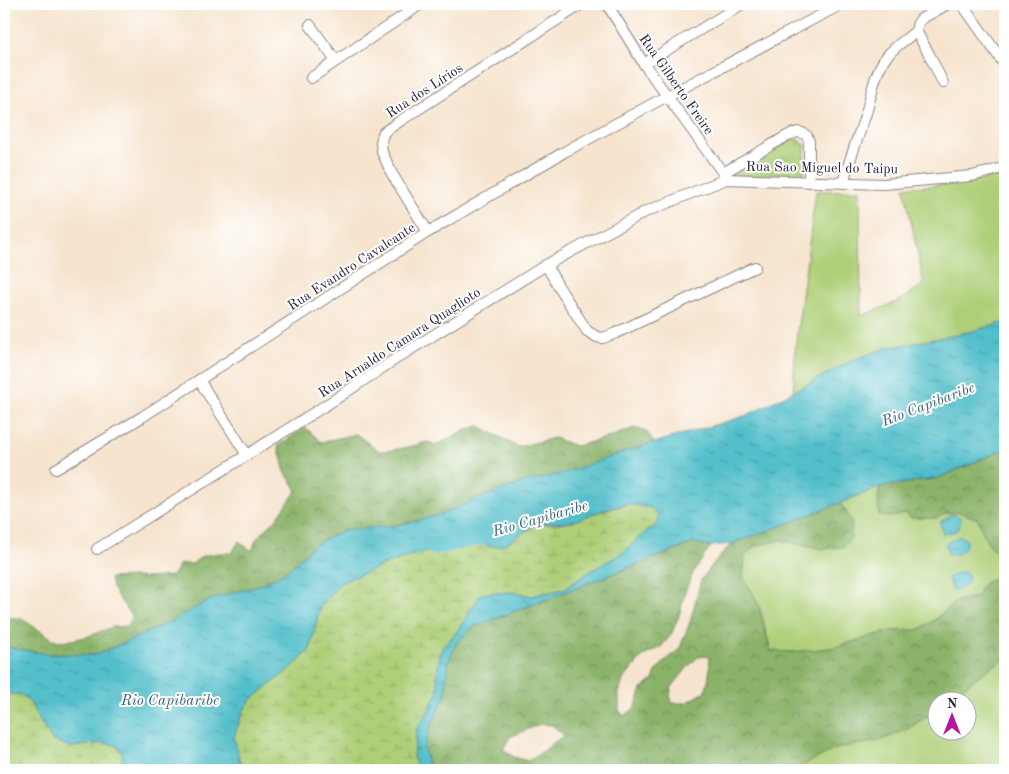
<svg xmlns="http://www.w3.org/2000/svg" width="1009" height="774" viewBox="0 0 1009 774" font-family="'Old Standard TT',serif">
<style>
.grass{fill:#aecf77;stroke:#687859}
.forest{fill:url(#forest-crowns);stroke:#566a52;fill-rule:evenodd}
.wetland{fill:url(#wetland-marsh);stroke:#687859}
.park{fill:url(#park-tufts);stroke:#687859}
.water{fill:url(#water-ripples);stroke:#3a7083}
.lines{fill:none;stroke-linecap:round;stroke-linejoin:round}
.river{stroke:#52bfcb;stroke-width:22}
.street-casing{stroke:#8c8384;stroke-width:12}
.street{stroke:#fff;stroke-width:10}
.labels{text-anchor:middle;stroke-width:4;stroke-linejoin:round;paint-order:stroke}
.street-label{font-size:14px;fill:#22223b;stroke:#fff}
.water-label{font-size:15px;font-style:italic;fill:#356175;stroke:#fff}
</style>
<defs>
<pattern id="forest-crowns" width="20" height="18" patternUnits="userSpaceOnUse" patternTransform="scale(1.25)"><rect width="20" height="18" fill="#8ab268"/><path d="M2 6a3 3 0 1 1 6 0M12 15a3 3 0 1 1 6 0" fill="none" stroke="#709057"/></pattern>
<pattern id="wetland-marsh" width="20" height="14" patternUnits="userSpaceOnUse" patternTransform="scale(1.25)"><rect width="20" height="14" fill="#aecf77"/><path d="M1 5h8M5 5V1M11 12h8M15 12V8" fill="none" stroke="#95b168"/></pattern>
<pattern id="park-tufts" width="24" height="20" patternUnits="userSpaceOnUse" patternTransform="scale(1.25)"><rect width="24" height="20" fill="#aecf77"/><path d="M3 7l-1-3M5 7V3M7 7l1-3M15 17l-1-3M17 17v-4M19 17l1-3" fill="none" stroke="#95b168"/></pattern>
<pattern id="water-ripples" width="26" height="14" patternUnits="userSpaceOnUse" patternTransform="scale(1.25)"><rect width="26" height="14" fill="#52bfcb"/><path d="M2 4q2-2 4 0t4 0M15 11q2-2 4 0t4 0" fill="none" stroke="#449ba6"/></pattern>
</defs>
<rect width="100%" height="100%" fill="#fff"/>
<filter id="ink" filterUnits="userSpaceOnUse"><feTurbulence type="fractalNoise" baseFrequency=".02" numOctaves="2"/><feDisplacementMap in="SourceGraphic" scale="10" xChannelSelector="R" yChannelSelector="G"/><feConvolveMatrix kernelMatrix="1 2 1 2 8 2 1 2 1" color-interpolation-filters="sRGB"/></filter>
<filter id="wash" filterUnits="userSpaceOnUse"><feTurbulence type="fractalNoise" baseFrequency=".0096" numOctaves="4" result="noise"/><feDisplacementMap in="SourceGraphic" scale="20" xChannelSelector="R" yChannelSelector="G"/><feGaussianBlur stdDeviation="1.12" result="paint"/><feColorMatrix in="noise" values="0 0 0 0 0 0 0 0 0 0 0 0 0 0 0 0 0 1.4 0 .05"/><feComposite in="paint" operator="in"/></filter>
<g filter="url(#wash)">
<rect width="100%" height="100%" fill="#f6e4ce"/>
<!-- grass -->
<g class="grass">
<path d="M1005 174V322L973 331 935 339 886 348 853 360 793 392 796 341 816 191 860 190 861 316 897 302 924 284 904 187 930 186 999 177Z"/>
<path d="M880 487 878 500 896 517 905 513 911 518H937L946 513 960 512 978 519C982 529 985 540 992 548 996 552 1001 554 1005 558V571L982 585 977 597 956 601 936 619 918 630 890 631 831 648 793 652 771 651 760 609 743 577 745 555 756 546 780 540 800 544 848 514 840 503Z"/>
<path d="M1005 658V770H790C807 765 822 753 840 748 852 744 866 744 878 741 899 734 920 723 936 709V732H966V702L945 701 981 674Z"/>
</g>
<!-- forest -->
<g class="forest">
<path d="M479 426 518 447 554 438 576 446 610 437 634 428 647 432 654 443 564 473 522 483 482 497 440 515 394 526 344 530 315 544 288 570 263 584 212 599 160 627 96 655 47 654 4 647V618H20L53 639 62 642 86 637 112 627 126 626 130 622 131 616 112 588 110 578 136 577 150 578 172 576 180 564H192L202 556 219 553H232L239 541 252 551 256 539 277 518 297 490 285 472 278 446 305 427 321 442 356 434 379 451H388L409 447 427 442 436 445 461 432Z"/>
<path d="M1005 449V494L1003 496 1005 508V558C1001 554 996 552 992 548 985 540 982 529 978 519L960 512 946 513 937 518H911L905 513C896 516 888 519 879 515L878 500 880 487 938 478Z"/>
<path d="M840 503 852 522 851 539 843 547 823 549 780 540 756 546 745 555 743 577 752 591 760 609 770 651 793 652 831 648 890 631 918 630 936 619 956 601 977 597 982 585 1005 571V658L981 674 945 701 936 702V709L906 730 878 741 839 748 819 757 800 767 790 770 772 768 769 770H429L424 749 430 727 445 696 448 664 456 643 474 627 694 543 711 546 694 571 686 589 679 616 671 635 660 648 643 656 623 680 619 693V710L624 716 635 708 642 689 653 680 657 670 669 657 679 650 690 622 701 580 713 564 731 544ZM708 656C712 667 708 680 705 692L686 703H672L670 695 672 687 687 668 698 657ZM540 724 552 725 564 735 539 754 528 761 514 757 503 749 510 737Z"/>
</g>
<!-- wetland -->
<g class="wetland">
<path d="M628 504 651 508 658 515 657 524 638 538 624 552 591 571 564 589 532 596 510 592 471 609 458 630 441 650 437 672 438 692 430 708 413 756 418 770H242L234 737 243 711 251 700 292 667 310 650 320 607 340 583 389 563 429 550 447 549 468 534 479 533 483 541 509 542 536 524H554Z"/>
<path d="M11 694H21L31 703 36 715 71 747 103 743 116 745 123 754 120 767 118 770H4V696Z"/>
</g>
<!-- park -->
<path class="park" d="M795 139 799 140 805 145 804 175 802 178 731 175V173L790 140Z"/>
<!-- water -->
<g class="water">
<path d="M1005 322V449L938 478 880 487 794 521 731 544 711 546 693 543 474 627 456 643 448 664 445 696 430 727 424 749 429 770H418L413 756 417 728 430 708 438 692 437 672 441 650 458 630 471 609 481 594 510 592 532 596 564 589 591 571 624 552 638 538 657 524 658 515 651 508 628 504 603 510 572 522 536 524 509 542 500 546H487L479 533 468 534 460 544 447 549 429 550 389 563 340 583 320 607 310 650 292 667 251 700 243 711 234 737 242 770H118L120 767 123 754 116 745 103 743 71 747 52 740 36 715 31 703 21 694H11L4 696V647L47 654 96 655 160 627 212 599 263 584 288 570 315 544 344 530 394 526 440 515 482 497 522 483 564 473 630 450 745 416 816 380 853 360 887 348 935 339 973 331Z"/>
<path d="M953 514 961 518 959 528 953 532 943 534 940 522Z"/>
<path d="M959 536 967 540C964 553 962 554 949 555L945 544Z"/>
<path d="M961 571 969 575C967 587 964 589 951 590L948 578Z"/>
</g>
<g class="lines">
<!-- river -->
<path class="river" d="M435 544 485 533 508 527"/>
</g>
</g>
<g filter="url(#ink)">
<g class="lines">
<defs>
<g id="street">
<path d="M607 4 644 64 723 173 726 179"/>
<path d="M962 4 1005 65"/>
<path d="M310 25 336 61"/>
<path d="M916 31 929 54 943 83"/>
<path d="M644 64 742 4"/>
<path d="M311 78 421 4"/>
<path d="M723 173 787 136C795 132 800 130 807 136L809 142V182"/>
<path d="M843 183C850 158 859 135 867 110 872 92 875 71 887 56 895 46 907 39 916 31L918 23 921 19 948 4"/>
<path d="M428 232 392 174 382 152 381 143 382 137 384 132 400 121 582 4"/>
<path d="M546 265 560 289 587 331 597 337 603 338 616 333 755 267"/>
<path d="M199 380 247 455"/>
<path d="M56 469 142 417 428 232 566 151 667 96 842 4"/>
<path d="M97 549 247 455 334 400 397 358 546 265 645 212 726 179 884 184 972 176 992 171 1005 167"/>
</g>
</defs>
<!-- street casing -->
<use href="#street" class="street-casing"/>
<!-- street -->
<use href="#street" class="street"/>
</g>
</g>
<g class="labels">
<!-- street labels -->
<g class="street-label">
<text transform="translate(677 84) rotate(55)" y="5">Rua Gilberto Freire</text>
<text transform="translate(424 90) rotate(-33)" y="5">Rua dos Lírios</text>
<text transform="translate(822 167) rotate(1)" y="5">Rua Sao Miguel do Taipu</text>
<text transform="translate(351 266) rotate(-33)" y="5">Rua Evandro Cavalcante</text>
<text transform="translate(399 342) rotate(-33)" y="5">Rua Arnaldo Camara Quaglioto</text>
</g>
<!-- water labels -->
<g class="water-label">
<text transform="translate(928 404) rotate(-21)" y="5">Rio Capibaribe</text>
<text transform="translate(540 518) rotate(-16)" y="5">Rio Capibaribe</text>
<text x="170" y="705">Rio Capibaribe</text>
</g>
</g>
<!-- margin -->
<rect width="1009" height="774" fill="none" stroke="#fff" stroke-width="20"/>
<!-- north arrow -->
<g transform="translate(952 716)"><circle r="24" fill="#ffffff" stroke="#a7a7b1"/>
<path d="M0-4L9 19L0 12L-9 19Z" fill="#b5179e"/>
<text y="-8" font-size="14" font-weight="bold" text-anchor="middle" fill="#22223b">N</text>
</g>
</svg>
